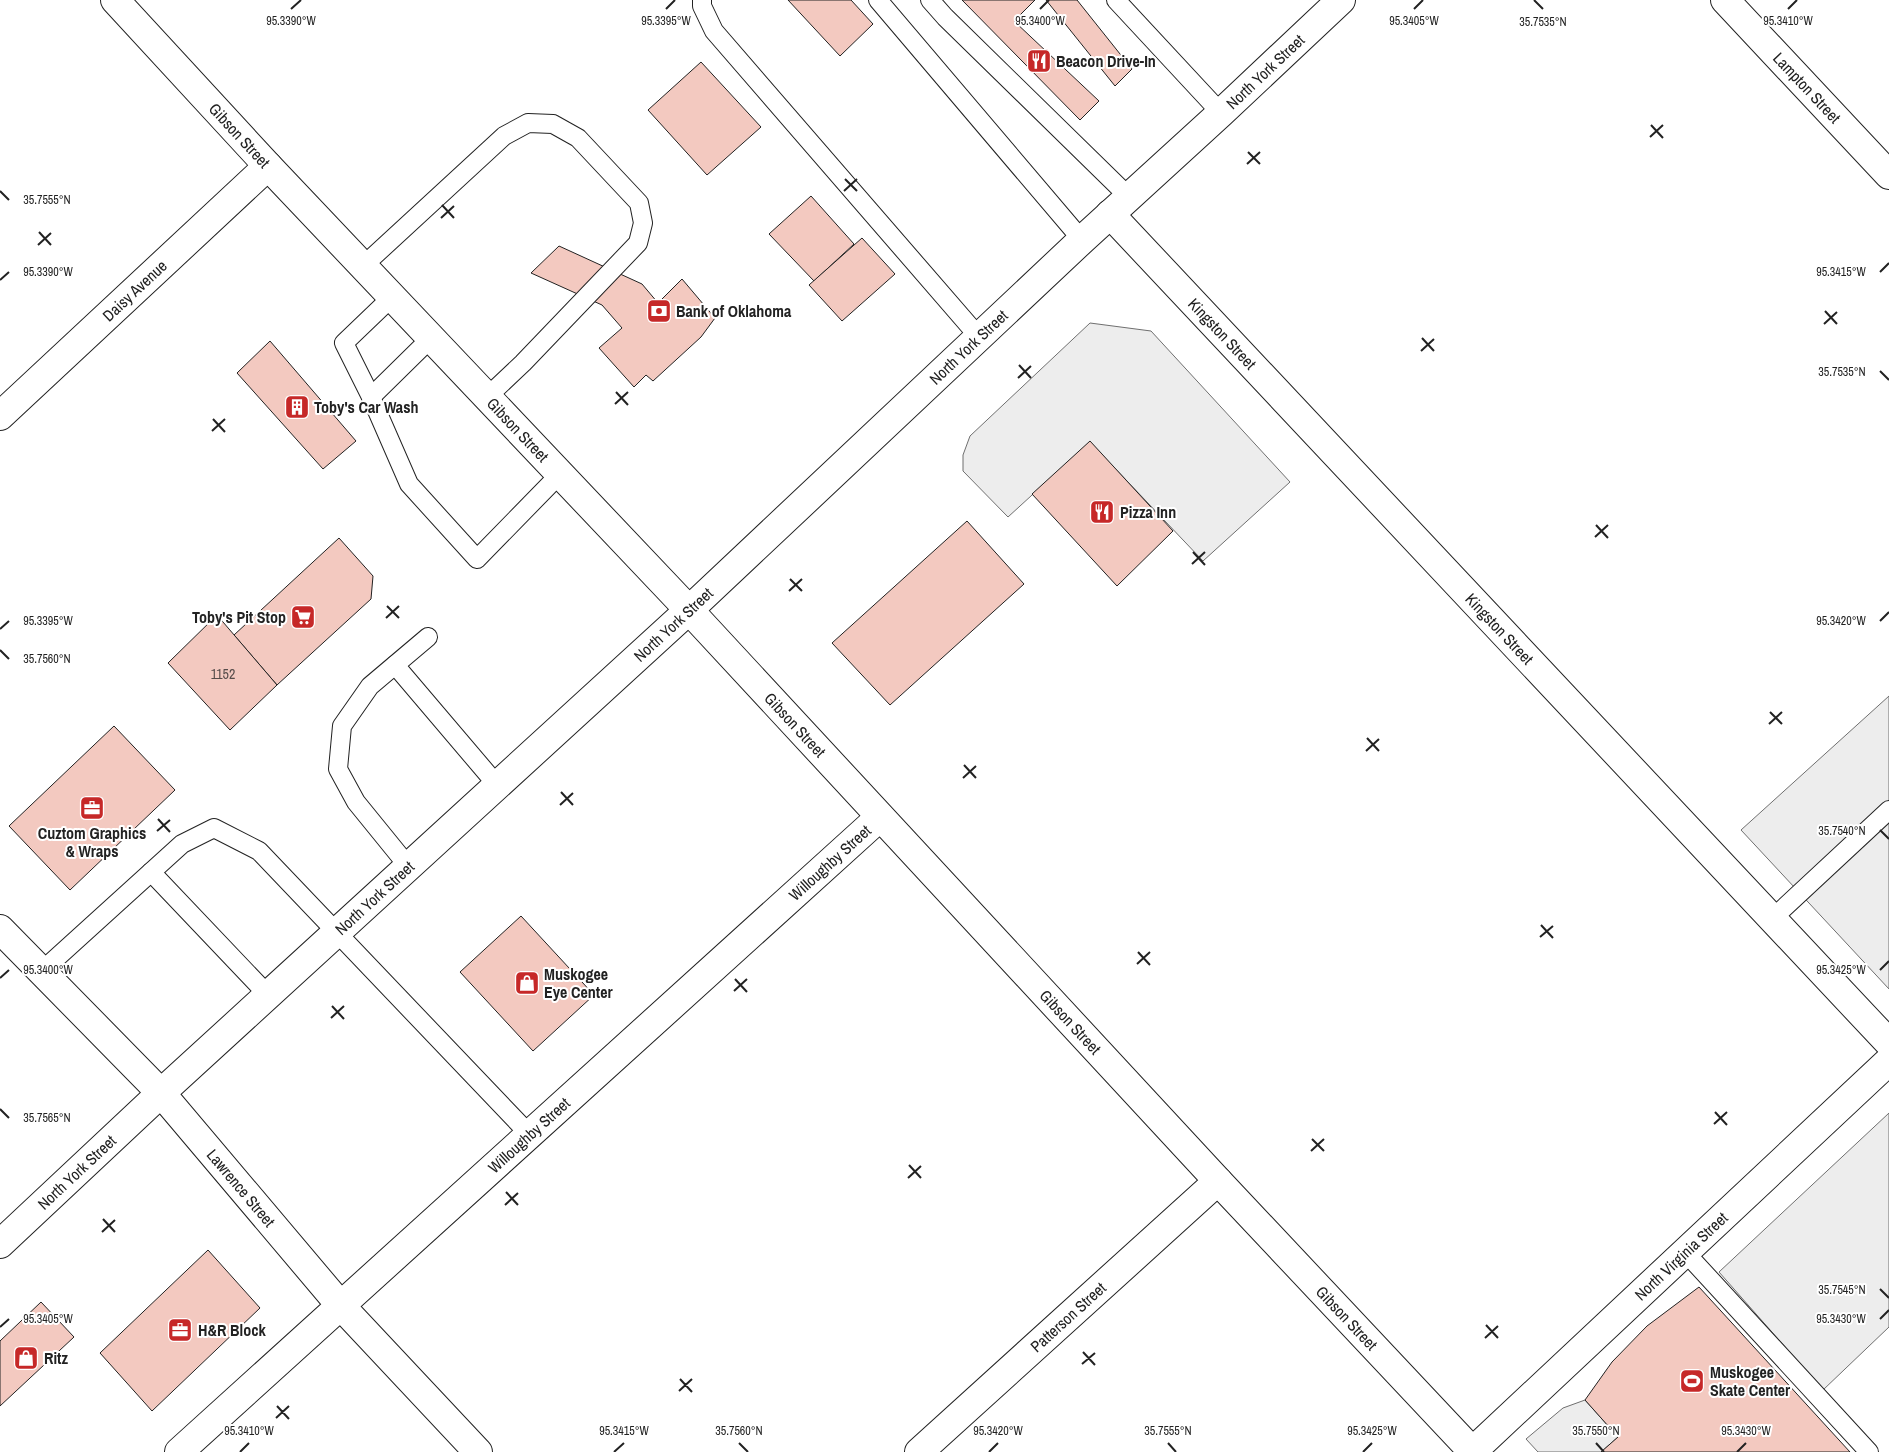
<svg xmlns="http://www.w3.org/2000/svg" width="1889" height="1452" viewBox="0 0 1889 1452" font-family="'Archivo Narrow',sans-serif">
<style>
.parking{fill:#ededed;stroke:#6f6f6f}
.building{fill:#f3c9c0;stroke:#222}
.lines{fill:none;stroke-linecap:round;stroke-linejoin:round}
.service-casing{stroke:#222;stroke-width:20}
.minor-casing{stroke:#222;stroke-width:30}
.tertiary-casing{stroke:#222;stroke-width:30}
.secondary-casing{stroke:#222;stroke-width:30}
.service{stroke:#fff;stroke-width:18}
.minor{stroke:#fff;stroke-width:28}
.tertiary{stroke:#fff;stroke-width:28}
.secondary{stroke:#fff;stroke-width:28}
.ticks{fill:none;stroke:#222;stroke-width:2}
.labels{text-anchor:middle;stroke-width:4;stroke-linejoin:round;paint-order:stroke}
.number-label{font-size:14px;fill:#564c4a}
.poi-label{font-size:16px;font-weight:bold;fill:#222;stroke:#fff;text-anchor:start}
.street-label{font-size:16px;fill:#222;stroke:#fff}
.ticks-label{font-size:12px;text-anchor:middle;fill:#222;stroke:#fff;stroke-width:4;stroke-linejoin:round;paint-order:stroke}
</style>
<rect width="100%" height="100%" fill="#fff"/>
<!-- parking -->
<g class="parking">
<path d="M1090 323 1151 331 1290 482 1203 561 1090 442 1008 517 963 471V455L970 436Z"/>
<path d="M1889 696V989L1741 830Z"/>
<path d="M1889 1113V1327L1823 1390 1719 1272Z"/>
<path d="M1585 1400 1618 1437 1601 1452H1538L1526 1439 1563 1408Z"/>
</g>
<!-- building -->
<g class="building">
<path d="M788 0H851L873 24 840 56Z"/>
<path d="M962 0H1035L1014 21 1099 101 1080 120Z"/>
<path d="M1046 0H1077L1132 69 1115 86Z"/>
<path d="M701 62 761 127 707 175 648 110Z"/>
<path d="M811 196 854 244 814 281 769 234Z"/>
<path d="M862 238 895 274 842 321 809 285Z"/>
<path d="M559 246 642 284 658 303 682 279 715 318 701 337 653 381 646 375 634 387 599 348 622 328 602 305 531 273Z"/>
<path d="M270 341 356 441 323 469 237 373Z"/>
<path d="M1090 441 1173 531 1117 586 1032 494Z"/>
<path d="M967 521 1024 584 890 705 832 643Z"/>
<path d="M339 538 373 576 371 599 277 685 234 635Z"/>
<path d="M217 615 277 685 230 730 168 663Z"/>
<path d="M114 726 175 790 70 890 9 826Z"/>
<path d="M521 916 594 995 533 1051 460 972Z"/>
<path d="M208 1250 260 1308 152 1411 100 1353Z"/>
<path d="M1699 1287 1850 1452H1601L1618 1437 1585 1400 1612 1362 1647 1326Z"/>
<path d="M41 1302 74 1337 0 1406V1341Z"/>
</g>
<g class="lines">
<defs>
<g id="service">
<path d="M702 0V6L714 31 979 337"/>
<path d="M878 0 1082 240"/>
<path d="M930 0 945 17 1129 197"/>
<path d="M1116 0 1221 113"/>
<path d="M363 266 504 136 528 123 553 124 578 138 639 203 643 223 638 243 523 363 487 397"/>
<path d="M431 338 371 397 409 484 477 559 560 474"/>
<path d="M371 397 344 343 392 297"/>
<path d="M395 665 497 785"/>
<path d="M408 866 356 802 338 769 342 726 370 686 428 637"/>
<path d="M151 872 268 995"/>
<path d="M1772 919 1889 810"/>
<path d="M42 971 182 844 214 828 259 851 530 1135"/>
<path d="M1685 1252 1869 1452"/>
</g>
<g id="minor">
<path id="s1" d="M1725 0 1889 175"/>
<path id="s2" d="M1110 214 1889 1043"/>
<path id="s3" d="M0 416 268 166"/>
<path id="s4" d="M0 929 161 1093 341 1306 478 1452"/>
<path id="s5" d="M1473 1451 1889 1061"/>
<path id="s6" d="M179 1452 880 817"/>
<path id="s7" d="M919 1452 1218 1181"/>
</g>
<g id="tertiary">
<path id="s8" d="M115 0 268 166 689 610 1218 1181 1473 1452"/>
</g>
<g id="secondary">
<path id="s9" d="M0 1244 161 1093 689 610 1082 240 1221 113 1341 0"/>
</g>
</defs>
<!-- service casing -->
<use href="#service" class="service-casing"/>
<!-- minor casing -->
<use href="#minor" class="minor-casing"/>
<!-- tertiary casing -->
<use href="#tertiary" class="tertiary-casing"/>
<!-- secondary casing -->
<use href="#secondary" class="secondary-casing"/>
<!-- service -->
<use href="#service" class="service"/>
<!-- minor -->
<use href="#minor" class="minor"/>
<!-- tertiary -->
<use href="#tertiary" class="tertiary"/>
<!-- secondary -->
<use href="#secondary" class="secondary"/>
</g>
<!-- ticks -->
<path class="ticks" d="M1534 0 1543 9M291 9 301 0M666 9 675 0M1040 9 1049 0M1414 9 1423 0M1788 9 1797 0M1651 125 1663 138M1650 137 1663 125M1248 152 1260 164M1247 164 1260 152M845 179 857 191M0 191 9 200M844 191 857 179M442 205 454 218M441 218 454 206M39 232 51 245M38 245 51 233M1880 272 1889 263M0 280 9 272M1825 311 1837 324M1824 324 1837 312M1422 338 1434 351M1421 351 1434 339M1019 365 1031 378M1880 371 1889 380M1018 378 1031 366M616 392 628 405M615 404 628 392M213 419 225 432M212 431 225 419M1596 525 1608 538M1595 537 1608 525M1193 552 1205 565M1192 564 1205 552M790 579 802 591M789 591 802 579M387 606 399 618M386 618 399 606M1880 621 1889 612M0 629 9 621M0 650 9 659M1770 712 1782 724M1769 724 1782 712M1367 738 1379 751M1366 751 1379 739M964 765 976 778M963 778 976 766M561 792 573 805M560 805 573 793M158 819 170 832M1880 830 1889 839M157 831 170 820M1541 925 1553 938M1540 937 1553 926M1138 952 1150 965M1137 964 1150 952M1880 970 1889 961M0 978 9 970M735 979 747 992M734 991 747 979M332 1006 344 1019M331 1018 344 1006M0 1109 9 1118M1715 1112 1727 1125M1714 1124 1727 1112M1312 1139 1324 1151M1311 1151 1324 1139M909 1165 921 1178M908 1178 921 1166M506 1192 518 1205M505 1205 518 1193M103 1219 115 1232M102 1232 115 1220M1880 1289 1889 1298M1880 1319 1889 1310M1486 1325 1498 1338M0 1327 9 1319M1485 1338 1498 1326M1083 1352 1095 1365M1082 1364 1095 1353M680 1379 692 1392M679 1391 692 1379M277 1406 289 1419M276 1418 289 1406M739 1443 748 1452M1168 1443 1176 1452M1596 1443 1604 1452M240 1452 249 1443M614 1452 624 1443M989 1452 998 1443M1363 1452 1372 1443M1737 1452 1746 1443"/>
<!-- icons -->
<defs>
<symbol id="restaurant-square" viewBox="-11 -11 22 22"><rect x="-9" y="-9" width="18" height="18" rx="4" fill="#c62828" stroke="#fff"/><path d="M-5-6h1v4h1v-4h1v4h1v-4h1v5L-1.5 .5V6h-2V.5L-5-1ZM5-6V6H3V1.5H1.5Q1.5-4 5-6Z" fill="#fff"/></symbol>
<symbol id="bank-square" viewBox="-11 -11 22 22"><rect x="-9" y="-9" width="18" height="18" rx="4" fill="#c62828" stroke="#fff"/><path d="M-6-4H6V4H-6ZM0-2.3a2.3 2.3 0 1 0 0 4.6a2.3 2.3 0 1 0 0-4.6Z" fill="#fff"/></symbol>
<symbol id="building-square" viewBox="-11 -11 22 22"><rect x="-9" y="-9" width="18" height="18" rx="4" fill="#c62828" stroke="#fff"/><path d="M-4-6H4V6H1V3H-1V6H-4ZM-2.5-4.3h1.7v1.8h-1.7ZM.8-4.3h1.7v1.8H.8ZM-2.5-1h1.7V.8h-1.7ZM.8-1h1.7V.8H.8Z" fill="#fff"/></symbol>
<symbol id="supermarket-square" viewBox="-11 -11 22 22"><rect x="-9" y="-9" width="18" height="18" rx="4" fill="#c62828" stroke="#fff"/><path d="M-6-5.5h2.5l.6 2H6L4.5 2H-2.5L-4.4-4H-6ZM-1.5 3.2a1.3 1.3 0 1 0 .1 0ZM3 3.2a1.3 1.3 0 1 0 .1 0Z" fill="#fff"/></symbol>
<symbol id="office-square" viewBox="-11 -11 22 22"><rect x="-9" y="-9" width="18" height="18" rx="4" fill="#c62828" stroke="#fff"/><path d="M-6-3h4V-5.5h4V-3h4V5H-6ZM-1-4.5V-3h2v-1.5ZM-6 0V1H6V0Z" fill="#fff"/></symbol>
<symbol id="shop-square" viewBox="-11 -11 22 22"><rect x="-9" y="-9" width="18" height="18" rx="4" fill="#c62828" stroke="#fff"/><path d="M-5-2.5h2.3a2.7 3.5 0 0 1 5.4 0H5L5.5 6h-11ZM-1.5-2.5h3a1.5 2.3 0 0 0-3 0Z" fill="#fff"/></symbol>
<symbol id="stadium-square" viewBox="-11 -11 22 22"><rect x="-9" y="-9" width="18" height="18" rx="4" fill="#c62828" stroke="#fff"/><path d="M0-5a6.5 5 0 1 0 0 10a6.5 5 0 1 0 0-10ZM-3.5-1.8h7v3.6h-7Z" fill="#fff"/></symbol>
</defs>
<g fill-rule="evenodd">
<use href="#restaurant-square" x="1025" y="47" width="28" height="28"/>
<use href="#bank-square" x="645" y="297" width="28" height="28"/>
<use href="#building-square" x="283" y="393" width="28" height="28"/>
<use href="#restaurant-square" x="1088" y="498" width="28" height="28"/>
<use href="#supermarket-square" x="289" y="603" width="28" height="28"/>
<use href="#office-square" x="78" y="794" width="28" height="28"/>
<use href="#shop-square" x="513" y="969" width="28" height="28"/>
<use href="#office-square" x="166" y="1316" width="28" height="28"/>
<use href="#shop-square" x="12" y="1344" width="28" height="28"/>
<use href="#stadium-square" x="1678" y="1367" width="28" height="28"/>
</g>
<g class="labels">
<!-- number labels -->
<g class="number-label">
<text x="223" y="679">1152</text>
</g>
<!-- poi labels -->
<g class="poi-label">
<text x="1056" y="67">Beacon Drive-In</text>
<text x="676" y="317">Bank of Oklahoma</text>
<text x="314" y="413">Toby's Car Wash</text>
<text x="1120" y="518">Pizza Inn</text>
<text x="286" y="623" text-anchor="end">Toby's Pit Stop</text>
<text x="92" y="839" text-anchor="middle">Cuztom Graphics<tspan x="92" dy="18">&amp; Wraps</tspan></text>
<text x="544" y="980">Muskogee<tspan x="544" dy="18">Eye Center</tspan></text>
<text x="198" y="1336">H&amp;R Block</text>
<text x="44" y="1364">Ritz</text>
<text x="1710" y="1378">Muskogee<tspan x="1710" dy="18">Skate Center</tspan></text>
</g>
<!-- street labels -->
<g class="street-label">
<text dy="6" stroke="none"><textPath href="#s9" startOffset="1725">North York Street</textPath></text>
<text dy="6" stroke="none"><textPath href="#s1" startOffset="120">Lampton Street</textPath></text>
<text dy="6" stroke="none"><textPath href="#s8" startOffset="184">Gibson Street</textPath></text>
<text dy="6" stroke="none"><textPath href="#s3" startOffset="184">Daisy Avenue</textPath></text>
<text dy="6" stroke="none"><textPath href="#s2" startOffset="164">Kingston Street</textPath></text>
<text dy="6" stroke="none"><textPath href="#s9" startOffset="1320">North York Street</textPath></text>
<text dy="6" stroke="none"><textPath href="#s8" startOffset="589">Gibson Street</textPath></text>
<text dy="6" stroke="none"><textPath href="#s9" startOffset="915">North York Street</textPath></text>
<text dy="6" stroke="none"><textPath href="#s2" startOffset="569">Kingston Street</textPath></text>
<text dy="6" stroke="none"><textPath href="#s8" startOffset="994">Gibson Street</textPath></text>
<text dy="6" stroke="none"><textPath href="#s6" startOffset="878">Willoughby Street</textPath></text>
<text dy="6" stroke="none"><textPath href="#s9" startOffset="510">North York Street</textPath></text>
<text dy="6" stroke="none"><textPath href="#s8" startOffset="1399">Gibson Street</textPath></text>
<text dy="6" stroke="none"><textPath href="#s6" startOffset="472">Willoughby Street</textPath></text>
<text dy="6" stroke="none"><textPath href="#s9" startOffset="105">North York Street</textPath></text>
<text dy="6" stroke="none"><textPath href="#s4" startOffset="354">Lawrence Street</textPath></text>
<text dy="6" stroke="none"><textPath href="#s5" startOffset="285">North Virginia Street</textPath></text>
<text dy="6" stroke="none"><textPath href="#s7" startOffset="201">Patterson Street</textPath></text>
<text dy="6" stroke="none"><textPath href="#s8" startOffset="1804">Gibson Street</textPath></text>
</g>
</g>
<g class="ticks-label">
<text x="291" y="25">95.3390°W</text>
<text x="666" y="25">95.3395°W</text>
<text x="1040" y="25">95.3400°W</text>
<text x="1414" y="25">95.3405°W</text>
<text x="1788" y="25">95.3410°W</text>
<text x="1543" y="26">35.7535°N</text>
<text x="47" y="204">35.7555°N</text>
<text x="48" y="276">95.3390°W</text>
<text x="1841" y="276">95.3415°W</text>
<text x="1842" y="376">35.7535°N</text>
<text x="48" y="625">95.3395°W</text>
<text x="1841" y="625">95.3420°W</text>
<text x="47" y="663">35.7560°N</text>
<text x="1842" y="835">35.7540°N</text>
<text x="48" y="974">95.3400°W</text>
<text x="1841" y="974">95.3425°W</text>
<text x="47" y="1122">35.7565°N</text>
<text x="1842" y="1294">35.7545°N</text>
<text x="48" y="1323">95.3405°W</text>
<text x="1841" y="1323">95.3430°W</text>
<text x="739" y="1435">35.7560°N</text>
<text x="1168" y="1435">35.7555°N</text>
<text x="1596" y="1435">35.7550°N</text>
<text x="249" y="1435">95.3410°W</text>
<text x="624" y="1435">95.3415°W</text>
<text x="998" y="1435">95.3420°W</text>
<text x="1372" y="1435">95.3425°W</text>
<text x="1746" y="1435">95.3430°W</text>
</g>
</svg>
